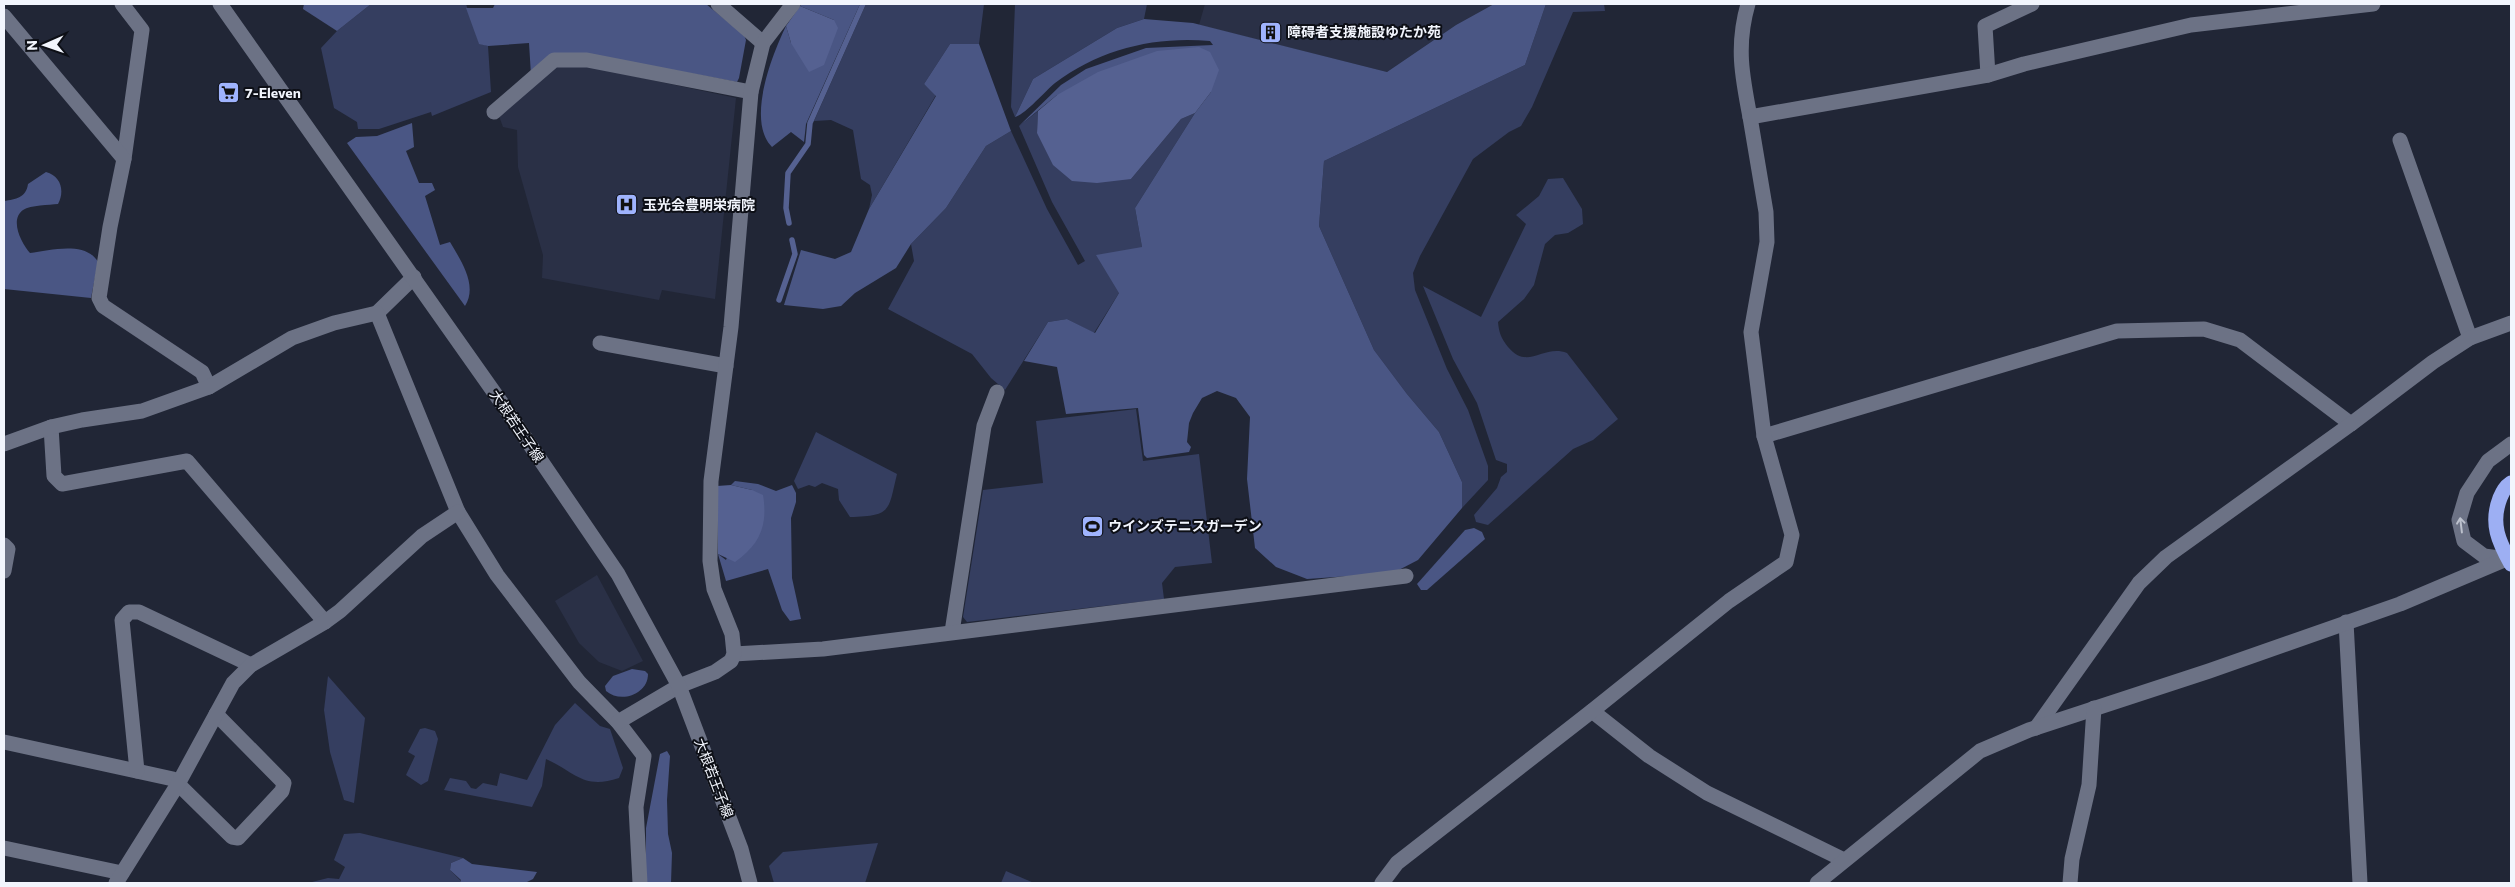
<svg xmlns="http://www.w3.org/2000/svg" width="2515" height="887" viewBox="0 0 2515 887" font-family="Commissioner,'Noto Sans JP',sans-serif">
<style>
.built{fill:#2a3046}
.green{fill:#353e60}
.forest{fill:#4a5684}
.water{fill:#556191}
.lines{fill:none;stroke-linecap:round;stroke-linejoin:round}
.stream{stroke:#556191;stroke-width:5.5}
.street{stroke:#6c7285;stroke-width:15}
.secondary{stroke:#6c7285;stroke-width:15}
.highway{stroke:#9daff3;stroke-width:15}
.oneway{stroke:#bcc1cd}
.labels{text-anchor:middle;stroke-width:4;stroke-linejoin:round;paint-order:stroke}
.poi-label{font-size:14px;font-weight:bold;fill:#f2f5fd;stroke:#0d0f16;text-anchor:start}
.street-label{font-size:14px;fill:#f2f5fd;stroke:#0d0f16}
</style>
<rect width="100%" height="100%" fill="#212636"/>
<!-- built -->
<g class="built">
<path d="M1205 4H1494L1456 25 1387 72 1199 25Z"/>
<path d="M554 64 586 66 736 98 715 299 662 290 659 300 542 278 543 255 518 167 517 130 503 127 499 116Z"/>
<path d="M597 575 643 661 622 671 599 662 579 643 555 601Z"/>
</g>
<!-- green -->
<g class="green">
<path d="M371 4H466L479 43 488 46 491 92 432 116 431 112 379 129H358L357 122 334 108 321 48 337 31Z"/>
<path d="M866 4H984L979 44H950L924 84 936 95 869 209 872 195 870 185 861 179 853 130 831 120 814 121Z"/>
<path d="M1015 4H1147L1144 19 1117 28 1033 79 1015 117 1011 107Z"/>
<path d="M1546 4H1604L1605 11 1573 12 1532 107 1521 126 1509 132 1473 159 1420 256 1413 273 1415 290 1447 369 1468 410 1488 466V480L1462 508V482L1439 432 1407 394 1374 350 1319 226 1324 161 1525 65Z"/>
<path d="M1038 111 1037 133 1131 179 1181 119 1195 113 1135 208 1142 247 1119 293 1094 333 1067 319 1048 322 1005 390 991 378 972 354 888 309 914 261 911 244 946 208 986 146 1011 131 1047 209 1078 265 1085 261 1052 202 1019 126Z"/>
<path d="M1563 178 1582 209 1583 224 1568 233 1555 235 1545 244 1534 285 1524 299 1498 322C1499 333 1501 338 1508 347 1528 371 1543 344 1567 353L1618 419 1593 440 1573 449 1488 525 1476 522 1474 515 1497 488 1501 477 1507 472V464L1496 460 1477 403 1453 359 1423 286 1481 317 1526 224 1516 215 1539 196 1548 179Z"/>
<path d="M1136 409 1143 461 1199 454 1212 563 1175 567 1162 583 1164 599 967 622 963 617 983 490 1043 483 1036 421Z"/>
<path d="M816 432 897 474C888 511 892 516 850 517L839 500 838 489 822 483 815 487 809 485 798 489 794 481Z"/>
<path d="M328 676 365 718 354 803 344 800 330 752 324 710Z"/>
<path d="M575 703 600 726 610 729 623 768 619 778C583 790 575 772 546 759L542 786 532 807 444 790 450 778 466 781 471 788 476 789 483 783 497 786 500 773 527 780 555 725Z"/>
<path d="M425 728 435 731 438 739 428 781 421 785 406 775 415 756 408 752 420 729Z"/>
<path d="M360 833 463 858 451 863 450 870 461 881 460 883H308L328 878 339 879 345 867 334 860 344 834Z"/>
<path d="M878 843 865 883H774L769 866 783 852Z"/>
<path d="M1006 871 1034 883H1001Z"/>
</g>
<!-- forest -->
<g class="forest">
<path d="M304 4H371L337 31 303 9Z"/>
<path d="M495 4H706L744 35 746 40 739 78 737 82 587 54 531 75 529 43 488 46 479 44 466 8H493Z"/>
<path d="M802 4H860L806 124 804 142 791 132 772 147C746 121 772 55 786 26L791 43 834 20 800 6Z"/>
<path d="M1494 4H1546L1525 65 1324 161 1319 226 1374 350 1407 394 1439 432 1462 482V508L1418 560 1393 573 1307 579 1276 567 1255 548 1247 479 1250 417 1236 398 1217 391 1202 398 1193 413 1189 423 1187 442 1191 447 1189 452 1147 458 1144 455 1138 408 1066 414 1057 367 1024 361 1048 322 1067 319 1095 333 1119 293 1096 255 1142 247 1135 208 1195 113 1211 92 1057 95 1019 126 1061 85 1086 69 1146 48 1213 45 1210 41C1155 36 1100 49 1055 83 1044 92 1026 114 1015 117L1033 79 1117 28 1144 19 1193 23 1387 72 1456 25Z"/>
<path d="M950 44H979L1011 131 986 146 946 208 911 244 896 268 855 293 841 306 823 309 784 305 801 250 835 259 851 252 869 209 936 96 924 84Z"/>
<path d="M412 123 414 147 406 151 419 183H432L435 190 425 196 440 245 450 242C461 261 478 285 465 306L347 143 356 137 377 136Z"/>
<path d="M46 172C61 176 65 191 58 204 49 205 31 205 23 210 9 220 22 244 30 253 51 250 86 241 98 262L91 298 4 289V201C16 199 26 198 28 184Z"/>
<path d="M735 481 758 484 776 491 792 485 796 493V502L791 518 792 578 801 619 790 621 782 610 768 569 726 581 718 554 726 560 752 490 731 485Z"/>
<path d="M1474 528 1482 532 1485 539 1427 590H1421L1417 584 1465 530Z"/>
<path d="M632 669 645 671 648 674C648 694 621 704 606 691L605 686 613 676Z"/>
<path d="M667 751 670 756 667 800 668 834 672 853 671 883H646V828L660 754Z"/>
<path d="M463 858 472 864 537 872 533 879 525 883H460L461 880 450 870 451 863Z"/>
</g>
<!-- water -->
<g class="water">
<path d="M800 6 834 20 838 28 824 65 809 72 791 43 786 26Z"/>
<path d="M1199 47 1210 52 1219 70 1211 92 1195 113 1181 119 1131 179 1097 183 1072 181 1053 165 1037 133 1038 111 1057 95 1098 72 1157 51Z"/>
<path d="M731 485 752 490 763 495C768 526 760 544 735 562L718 554 717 486Z"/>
</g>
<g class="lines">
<!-- stream -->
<g class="stream">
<path d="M789 223 786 208 788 173 808 144 810 123 863 4"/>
<path d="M779 300 795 254 792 240"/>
</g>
<!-- street -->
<g class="street">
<path d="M122 4 142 30 124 159"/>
<path d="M718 4 763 43"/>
<path d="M1748 4C1736 45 1742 76 1750 117"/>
<path d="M4 16 124 159 110 227 99 298 103 306 202 372 209 387"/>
<path d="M1988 75 1985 26 2032 4"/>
<path d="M494 112 554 60H587L751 92"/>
<path d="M2400 140 2470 338"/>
<path d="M377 313 414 277"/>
<path d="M600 343 726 366"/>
<path d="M51 427 54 476 62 484 187 461 325 622"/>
<path d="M1764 436 2117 331 2204 329 2240 340 2351 424"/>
<path d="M4 444 51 427 82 420 142 411 209 387 292 338 334 323 377 313 458 512 497 575 579 682 618 722 644 756 636 807 640 883"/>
<path d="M4 545 8 549 4 571"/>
<path d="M2507 559 2484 556 2464 541 2459 520 2467 493 2488 461 2511 444"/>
<path d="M2346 622 2360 883"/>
<path d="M952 632 984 426 997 392"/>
<path d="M734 654 823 649 1406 576"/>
<path d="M1592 711 1649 756 1707 793 1844 860"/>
<path d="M618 722 679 686 715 672 731 661 734 654 732 634 714 589 710 561 711 481 731 327 751 92 763 43 793 4"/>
<path d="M2036 728 2139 583 2166 557 2351 424 2433 362 2470 338 2511 323"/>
<path d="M4 742 173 779 232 837 238 838 282 791 284 783 216 714"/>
<path d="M137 771 122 620 129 612H139L251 665"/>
<path d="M4 848 122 873"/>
<path d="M116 883 178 784 233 683 251 665 325 622 340 611 422 536 458 512"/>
<path d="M1382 883 1397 863 1592 711 1729 601 1786 562 1792 535 1764 436 1751 332 1767 242 1766 212 1750 117 1988 75 2024 64 2191 25 2373 4"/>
<path d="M1817 883 1980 751 2029 730 2209 671 2400 604 2511 557"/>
<path d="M2070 883 2072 859 2089 785 2094 708"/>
</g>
<!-- secondary -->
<path class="secondary" d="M220 4 503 405 618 574 679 686 741 849 750 883"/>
<!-- highway -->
<path class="highway" d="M2511 483C2505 487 2503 491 2500 498 2490 524 2499 542 2511 564"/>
</g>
<!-- one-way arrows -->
<defs><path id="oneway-shaft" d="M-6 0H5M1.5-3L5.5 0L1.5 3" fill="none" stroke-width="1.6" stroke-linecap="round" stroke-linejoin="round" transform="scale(1.25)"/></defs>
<use class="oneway" href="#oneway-shaft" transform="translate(2461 525) rotate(-97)"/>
<!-- icons -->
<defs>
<symbol id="building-square" viewBox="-11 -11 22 22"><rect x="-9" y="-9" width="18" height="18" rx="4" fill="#9fb3fd" stroke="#0d0f16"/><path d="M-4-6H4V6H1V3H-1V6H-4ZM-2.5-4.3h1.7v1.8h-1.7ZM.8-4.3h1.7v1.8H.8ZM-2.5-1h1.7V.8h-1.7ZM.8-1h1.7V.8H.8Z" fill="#111"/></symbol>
<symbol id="supermarket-square" viewBox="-11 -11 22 22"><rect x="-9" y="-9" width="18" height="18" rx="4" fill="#9fb3fd" stroke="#0d0f16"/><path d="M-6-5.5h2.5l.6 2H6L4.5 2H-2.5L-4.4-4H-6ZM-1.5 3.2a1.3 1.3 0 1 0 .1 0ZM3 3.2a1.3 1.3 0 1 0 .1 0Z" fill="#111"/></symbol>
<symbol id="hospital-square" viewBox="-11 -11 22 22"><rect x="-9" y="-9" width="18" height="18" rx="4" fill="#9fb3fd" stroke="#0d0f16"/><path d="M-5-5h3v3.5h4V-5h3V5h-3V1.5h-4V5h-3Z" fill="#111"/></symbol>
<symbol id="stadium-square" viewBox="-11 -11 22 22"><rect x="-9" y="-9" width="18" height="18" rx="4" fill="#9fb3fd" stroke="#0d0f16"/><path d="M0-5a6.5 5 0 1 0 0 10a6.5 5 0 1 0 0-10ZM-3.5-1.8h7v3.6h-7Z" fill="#111"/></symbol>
</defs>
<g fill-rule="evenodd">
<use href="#building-square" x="1258" y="20" width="25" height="25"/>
<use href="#supermarket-square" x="216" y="80" width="25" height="25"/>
<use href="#hospital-square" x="614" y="192" width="25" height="25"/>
<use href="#stadium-square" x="1080" y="514" width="25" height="25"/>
</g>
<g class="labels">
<!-- poi labels -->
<g class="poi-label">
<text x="1287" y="37">障碍者支援施設ゆたか苑</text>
<text x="245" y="98">7-Eleven</text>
<text x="643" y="210">玉光会豊明栄病院</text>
<text x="1108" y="531">ウインズテニスガーデン</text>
</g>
<!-- street labels -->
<g class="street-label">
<text transform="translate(517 426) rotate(56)" y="5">大根若王子線</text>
<text transform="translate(714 778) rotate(69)" y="5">大根若王子線</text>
</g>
</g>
<!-- border -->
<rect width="2515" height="887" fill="none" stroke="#f2f5fd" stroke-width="10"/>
<!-- north arrow -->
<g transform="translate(45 45) rotate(268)" stroke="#0d0f16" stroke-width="4" paint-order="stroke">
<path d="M0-4L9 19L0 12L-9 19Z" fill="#f2f5fd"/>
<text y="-8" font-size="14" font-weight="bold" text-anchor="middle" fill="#f2f5fd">N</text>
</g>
</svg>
